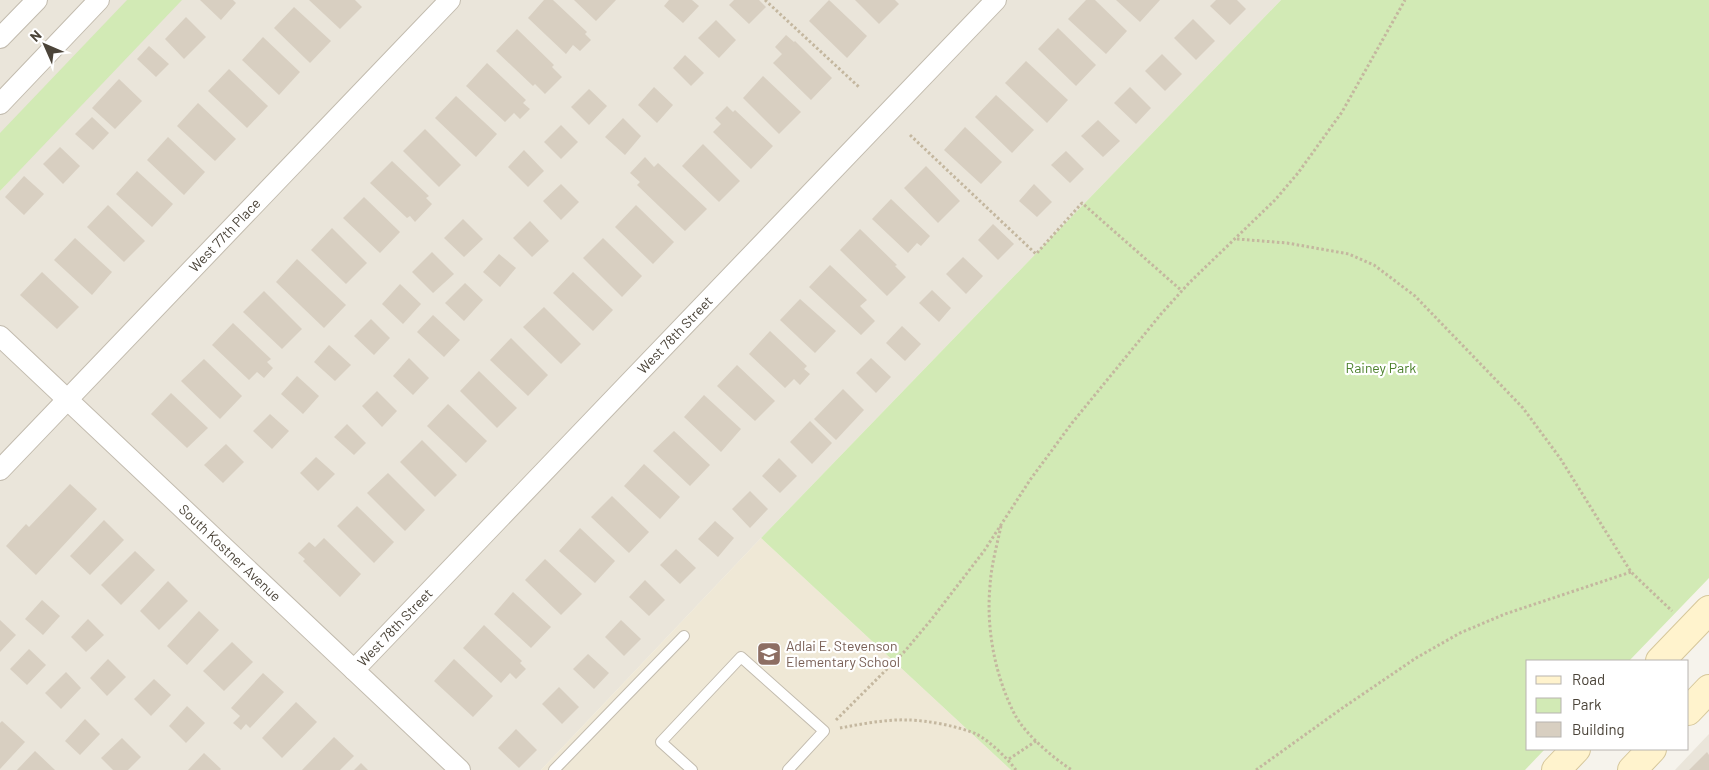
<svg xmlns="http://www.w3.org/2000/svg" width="1709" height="770" viewBox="0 0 1709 770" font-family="Barlow,sans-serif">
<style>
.residential{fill:#eae5da}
.education{fill:#efe8d6}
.green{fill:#d2eab5}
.building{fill:#d8cfc1}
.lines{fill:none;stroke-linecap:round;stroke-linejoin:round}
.lane-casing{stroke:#c2bbae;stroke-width:12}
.street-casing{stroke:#c2bbae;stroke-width:22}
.secondary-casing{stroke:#d6c79b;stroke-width:30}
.path{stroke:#c4b79f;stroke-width:3;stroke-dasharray:2.5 2.5;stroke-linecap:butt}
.lane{stroke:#fff;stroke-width:10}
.street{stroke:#fff;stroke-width:20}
.secondary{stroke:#fff3cd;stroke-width:28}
.labels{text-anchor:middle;stroke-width:4.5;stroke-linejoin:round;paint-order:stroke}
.street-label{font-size:14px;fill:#4b4439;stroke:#fff}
.park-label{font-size:14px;fill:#4a7f2a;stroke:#fff}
.education-label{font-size:14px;fill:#785e54;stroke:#fff;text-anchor:start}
</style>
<rect width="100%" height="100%" fill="#f6f3ec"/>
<!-- residential -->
<g class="residential">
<path d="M0 0H1281L761 538 541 770H0V191L14 176 0 162Z"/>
<path d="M1709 734V770H1675Z"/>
</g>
<!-- education -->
<path class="education" d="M761 538 1011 770H541Z"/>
<!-- green -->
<g class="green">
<path d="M127 0H182L0 191V133Z"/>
<path d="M1281 0H1709V578L1629 661H1528V749H1545L1525 770H1011L761 538Z"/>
</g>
<!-- building -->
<g class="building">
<path d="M200 0H233L236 3 221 20Z"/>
<path d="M309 0H355L362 7 340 29Z"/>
<path d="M544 0H553L587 32 585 34 591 40 580 51 573 45 566 54 528 18Z"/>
<path d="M574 0H616L596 21Z"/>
<path d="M669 0H692L699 6 683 23 664 6Z"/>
<path d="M734 0H759L766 7 749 24 729 5Z"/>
<path d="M829 0 867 36 847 58 809 21Z"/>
<path d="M855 0H895L899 4 879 24Z"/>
<path d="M1086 0H1095L1127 31 1106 54 1068 19Z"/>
<path d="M1116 0H1160L1140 22Z"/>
<path d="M1216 0H1237L1246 9 1230 25 1210 6Z"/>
<path d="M294 7 331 41 310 63 274 28Z"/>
<path d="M186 17 206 37 184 59 165 39Z"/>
<path d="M1193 19 1215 41 1196 60 1174 38Z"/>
<path d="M716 20 736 40 719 58 698 38Z"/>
<path d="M1058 28 1096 65 1076 86 1038 49Z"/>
<path d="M517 29 554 65 552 67 562 77 545 94 535 84 533 86 496 51Z"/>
<path d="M786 35 794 42 795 41 832 78 811 100 773 63 782 54 775 47Z"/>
<path d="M263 37 300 72 279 95 242 60Z"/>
<path d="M149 46 169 64 156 77 137 59Z"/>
<path d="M1162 54 1182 74 1165 91 1145 71Z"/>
<path d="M685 55 704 73 691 86 673 68Z"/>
<path d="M1026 61 1068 100 1047 123 1005 83Z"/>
<path d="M487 63 526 100 523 103 530 109 520 119 514 113 505 122 466 86Z"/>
<path d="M229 69 268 106 247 128 208 91Z"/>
<path d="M763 76 801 112 779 134 743 98Z"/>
<path d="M119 79 142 101 115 129 92 108Z"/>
<path d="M654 87 673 105 657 123 638 105Z"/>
<path d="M1130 87 1151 108 1136 124 1114 103Z"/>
<path d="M589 89 607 106 589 125 571 107Z"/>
<path d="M996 95 1034 130 1012 153 975 117Z"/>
<path d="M456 96 497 134 476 157 435 118Z"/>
<path d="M198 103 236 139 215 161 177 126Z"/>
<path d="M727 106 733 112 735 110 773 146 751 169 713 132 721 124 715 118Z"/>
<path d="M92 117 109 133 93 150 75 134Z"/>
<path d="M623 118 641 136 625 155 605 137Z"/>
<path d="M1098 120 1120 141 1103 157 1081 136Z"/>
<path d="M561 125 578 142 561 159 544 142Z"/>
<path d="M965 127 1002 162 981 184 944 150Z"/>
<path d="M425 129 461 165 439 187 403 151Z"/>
<path d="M168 137 205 172 184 195 147 160Z"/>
<path d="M703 144 740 181 719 202 682 166Z"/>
<path d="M60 147 80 166 63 184 43 164Z"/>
<path d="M524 150 544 171 528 187 508 167Z"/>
<path d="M1066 151 1084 169 1070 183 1051 165Z"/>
<path d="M645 157 654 167 658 163 707 209 685 231 637 185 640 182 630 173Z"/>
<path d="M392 161 429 196 426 198 432 204 415 222 410 216 407 218 370 183Z"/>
<path d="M926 166 960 201 938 223 904 188Z"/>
<path d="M137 171 173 204 152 227 116 194Z"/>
<path d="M24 176 44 194 24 215 5 197Z"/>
<path d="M561 184 579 202 561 220 543 201Z"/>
<path d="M1034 184 1052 202 1037 217 1019 201Z"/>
<path d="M364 197 400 232 380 253 343 218Z"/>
<path d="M891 199 930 236 921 246 917 243 908 253 872 219Z"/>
<path d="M108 205 145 241 124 262 87 227Z"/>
<path d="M636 205 674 242 653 264 615 227Z"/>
<path d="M463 219 483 239 464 257 444 238Z"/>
<path d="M530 221 549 241 532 257 513 238Z"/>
<path d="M993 224 1014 244 998 260 978 240Z"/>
<path d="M332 228 367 263 346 284 311 250Z"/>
<path d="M860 229 897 265 895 266 906 277 887 296 840 250Z"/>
<path d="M75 238 112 272 92 295 54 260Z"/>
<path d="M603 238 642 276 622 297 583 258Z"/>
<path d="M432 252 454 274 433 293 412 272Z"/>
<path d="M499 254 516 268 500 287 483 272Z"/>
<path d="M963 257 983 276 966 294 946 274Z"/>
<path d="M297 259 346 305 324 328 276 282Z"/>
<path d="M830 265 867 300 860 306 875 321 861 335 809 287Z"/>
<path d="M42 272 79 307 57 329 20 295Z"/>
<path d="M573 272 613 310 593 331 553 293Z"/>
<path d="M465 283 483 300 464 321 445 303Z"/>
<path d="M400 284 421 304 403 324 382 304Z"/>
<path d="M932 290 951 308 939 322 919 303Z"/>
<path d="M264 291 302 329 282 349 243 312Z"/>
<path d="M800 299 836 331 815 353 780 320Z"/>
<path d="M544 307 581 344 561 364 523 327Z"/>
<path d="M433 315 460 340 444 357 417 332Z"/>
<path d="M371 319 390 338 374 355 354 336Z"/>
<path d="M233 323 271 359 267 362 273 368 264 378 257 372 249 380 212 345Z"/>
<path d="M902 326 921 344 905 361 886 343Z"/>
<path d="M770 331 807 366 804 369 810 374 800 385 794 379 785 388 749 354Z"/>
<path d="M511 338 548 375 528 396 490 360Z"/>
<path d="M329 345 351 365 335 381 314 362Z"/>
<path d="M409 358 429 378 413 395 393 376Z"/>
<path d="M871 358 891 377 876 393 856 373Z"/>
<path d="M204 359 242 396 220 419 181 381Z"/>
<path d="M737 365 775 401 755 421 717 386Z"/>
<path d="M479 371 517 408 497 428 460 391Z"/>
<path d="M297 376 319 396 303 414 281 394Z"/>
<path d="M843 389 864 410 836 440 814 419Z"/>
<path d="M377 391 397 411 382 427 362 406Z"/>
<path d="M171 393 208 428 187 448 151 414Z"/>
<path d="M704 395 741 429 721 452 684 417Z"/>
<path d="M448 404 487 441 466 463 427 426Z"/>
<path d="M270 414 289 431 272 449 253 431Z"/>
<path d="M810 421 832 443 812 464 790 442Z"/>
<path d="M347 424 366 443 354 455 334 437Z"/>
<path d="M674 431 710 465 690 486 653 451Z"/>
<path d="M422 440 457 475 435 497 400 462Z"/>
<path d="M226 444 244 462 223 483 204 465Z"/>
<path d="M316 457 335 474 318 491 300 473Z"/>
<path d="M779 458 797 476 780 493 762 476Z"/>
<path d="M644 464 680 497 660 519 624 486Z"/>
<path d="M388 473 425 510 405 531 367 493Z"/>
<path d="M70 484 97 509 36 575 6 546 26 524 29 527Z"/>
<path d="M750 491 768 509 750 528 732 509Z"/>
<path d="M612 496 649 532 629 553 591 517Z"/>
<path d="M357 506 394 542 374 563 337 526Z"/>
<path d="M104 520 124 540 90 575 70 556Z"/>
<path d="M715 521 734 538 718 557 698 539Z"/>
<path d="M580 528 615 561 595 583 559 551Z"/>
<path d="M324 538 361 574 340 597 303 561 305 559 298 553 309 542 315 547Z"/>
<path d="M676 549 696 568 680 584 660 565Z"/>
<path d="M135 551 155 570 121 605 101 585Z"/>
<path d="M545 559 582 594 561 615 525 580Z"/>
<path d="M645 580 665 600 649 616 629 597Z"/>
<path d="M168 581 188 601 159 630 140 611Z"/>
<path d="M513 592 551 627 531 648 494 614Z"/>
<path d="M42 600 60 616 43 635 25 619Z"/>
<path d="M199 611 219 630 187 665 167 646Z"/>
<path d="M88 619 104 635 86 652 71 637Z"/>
<path d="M0 620 16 635 0 652Z"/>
<path d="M621 620 641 639 624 656 605 637Z"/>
<path d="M484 625 522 661 520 663 526 669 516 679 510 673 501 683 463 648Z"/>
<path d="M232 642 253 662 224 691 203 671Z"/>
<path d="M29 649 46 665 27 685 10 669Z"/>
<path d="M588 654 609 673 594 689 573 669Z"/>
<path d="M108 659 126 677 107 696 90 678Z"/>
<path d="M454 659 493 696 473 717 434 681Z"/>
<path d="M66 672 81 688 61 709 45 693Z"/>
<path d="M263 673 284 692 250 728 246 724 241 730 233 723 240 716 231 708Z"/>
<path d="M154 679 171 695 151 716 134 699Z"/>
<path d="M559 687 579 707 562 724 542 704Z"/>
<path d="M296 702 317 722 282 758 262 738Z"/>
<path d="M187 706 205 723 186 743 169 726Z"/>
<path d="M85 719 100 734 80 755 65 741Z"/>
<path d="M2 721 25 742 0 769V723Z"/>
<path d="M516 729 537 750 519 768 498 748Z"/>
<path d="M334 737 354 756 340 770H302Z"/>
<path d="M122 738 141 757 128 770H113L101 758Z"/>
<path d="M35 751 55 770H17Z"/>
<path d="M1707 752 1709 755V770H1689Z"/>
<path d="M204 753 221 769 220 770H188Z"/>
<path d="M361 763 368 770H354Z"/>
</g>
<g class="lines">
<defs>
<g id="lane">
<path d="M554 770 684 636"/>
<path d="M692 770 661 742 741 657 824 731 788 770"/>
</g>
<g id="street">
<path d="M0 38 37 0"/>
<path d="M0 104 99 0"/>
<path id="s1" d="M0 336 460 770"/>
<path id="s2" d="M0 470 450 0"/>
<path id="s3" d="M354 670 996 0"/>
</g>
<g id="secondary">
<path d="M1660 661 1709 610"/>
<path d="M1688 711 1709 689"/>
<path d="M1556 770 1576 749"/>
<path d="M1632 770 1652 749"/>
</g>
</defs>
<!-- lane casing -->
<use href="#lane" class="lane-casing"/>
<!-- street casing -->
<use href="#street" class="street-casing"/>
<!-- secondary casing -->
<use href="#secondary" class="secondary-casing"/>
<!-- path -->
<g class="path">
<path d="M765 0 860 88"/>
<path d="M910 135 1036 254 1082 203 1182 291"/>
<path d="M1237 239 1287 243 1349 254 1374 265 1415 296 1523 408 1560 458 1631 572 1672 611"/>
<path d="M1001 526C997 545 991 566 990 586 986 629 995 676 1015 715 1026 735 1053 758 1072 770"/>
<path d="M836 720 905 651 931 620 984 551 1030 480 1072 423 1161 314 1189 283 1275 200 1298 173 1342 112 1405 0"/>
<path d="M840 728C862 724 886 719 909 720 925 720 962 727 976 734 989 740 1008 759 1016 770"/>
<path d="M1009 759 1036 741"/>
<path d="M1256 770 1341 709 1416 658 1460 633 1505 614 1631 572"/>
</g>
<!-- lane -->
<use href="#lane" class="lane"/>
<!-- street -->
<use href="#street" class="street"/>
<!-- secondary -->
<use href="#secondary" class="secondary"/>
</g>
<!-- icons -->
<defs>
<symbol id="school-square" viewBox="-11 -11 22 22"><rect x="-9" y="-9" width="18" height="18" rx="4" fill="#8d6e63" stroke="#fff"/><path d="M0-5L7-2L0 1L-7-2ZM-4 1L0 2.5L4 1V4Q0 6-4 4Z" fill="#fff"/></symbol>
</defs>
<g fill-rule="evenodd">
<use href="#school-square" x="755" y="640" width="28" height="28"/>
</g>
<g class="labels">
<!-- street labels -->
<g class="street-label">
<text dy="5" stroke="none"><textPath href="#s2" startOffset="325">West 77th Place</textPath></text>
<text dy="5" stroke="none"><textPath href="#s3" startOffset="464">West 78th Street</textPath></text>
<text dy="5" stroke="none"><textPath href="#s1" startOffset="316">South Kostner Avenue</textPath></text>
<text dy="5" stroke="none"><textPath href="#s3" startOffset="59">West 78th Street</textPath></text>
</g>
<!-- park labels -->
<g class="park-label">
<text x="1381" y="373">Rainey Park</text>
</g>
<!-- education labels -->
<g class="education-label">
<text x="786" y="651">Adlai E. Stevenson<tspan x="786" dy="16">Elementary School</tspan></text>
</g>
</g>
<!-- legend -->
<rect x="1526" y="660" width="162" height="90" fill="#ffffff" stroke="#b7b4b0"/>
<rect x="1536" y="676" width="25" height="8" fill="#fff3cd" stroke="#b7b4b0"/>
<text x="1572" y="685" font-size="15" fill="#4b4439">Road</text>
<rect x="1536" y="698" width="25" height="15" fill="#d2eab5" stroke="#b7b4b0"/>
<text x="1572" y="710" font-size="15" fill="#4b4439">Park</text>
<rect x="1536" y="722" width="25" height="15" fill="#d8cfc1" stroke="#b7b4b0"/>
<text x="1572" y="735" font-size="15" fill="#4b4439">Building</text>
<!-- north arrow -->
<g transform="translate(45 45) rotate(315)" stroke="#ffffff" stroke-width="4" paint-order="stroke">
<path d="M0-4L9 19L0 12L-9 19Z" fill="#4b4439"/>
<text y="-8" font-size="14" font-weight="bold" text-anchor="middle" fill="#4b4439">N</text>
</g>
</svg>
